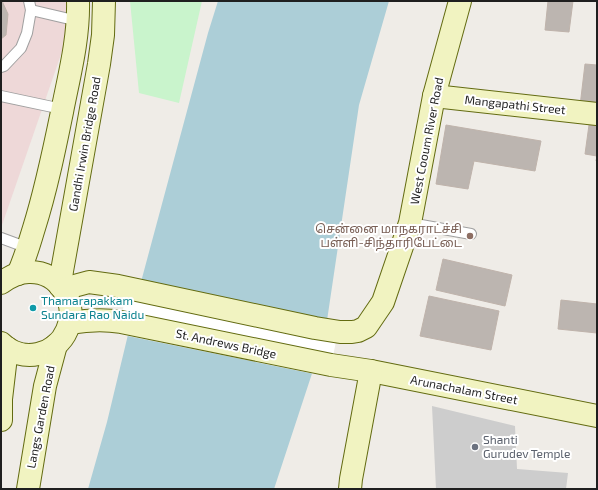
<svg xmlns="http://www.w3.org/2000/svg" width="598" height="490" viewBox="0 0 598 490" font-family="'Exo 2','Noto Sans Tamil',sans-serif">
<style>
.commercial{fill:#eed8d8}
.religious{fill:#cdcdcd}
.park{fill:#c9f4cc}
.water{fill:#acced7}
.pier{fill:#fff}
.building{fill:#bcb5b0;stroke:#bfb3ab}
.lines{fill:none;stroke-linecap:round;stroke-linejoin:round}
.lane-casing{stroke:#a0a0a0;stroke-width:12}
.secondary-casing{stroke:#636b11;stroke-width:24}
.lane{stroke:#fff;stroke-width:10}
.secondary{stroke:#f1f3c1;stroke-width:22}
.education-dot{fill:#8d6e63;stroke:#fff;stroke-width:1.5}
.culture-dot{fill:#0f9aa8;stroke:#fff;stroke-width:1.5}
.worship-dot{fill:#6b7280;stroke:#fff;stroke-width:1.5}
.labels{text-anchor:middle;stroke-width:4;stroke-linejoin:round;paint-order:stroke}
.street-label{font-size:12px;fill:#1f1f1f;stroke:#fff}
.education-label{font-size:12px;fill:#785e54;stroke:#fff;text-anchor:end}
.culture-label{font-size:12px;fill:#0d838f;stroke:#fff;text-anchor:start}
.worship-label{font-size:12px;fill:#5b616d;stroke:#fff;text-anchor:start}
</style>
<rect width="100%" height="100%" fill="#efece7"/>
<!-- commercial -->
<path class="commercial" d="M1 1H72L67 37 1 228Z"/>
<!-- religious -->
<path class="religious" d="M432 406 515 426 517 469 568 473 566 489H436Z"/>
<!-- park -->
<path class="park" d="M130 1H202L179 103 139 93Z"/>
<!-- water -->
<path class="water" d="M218 1H389L359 105 325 334 274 489H88L107 422 138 293 208 33Z"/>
<!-- pier -->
<path class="pier" d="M126 294 337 336 329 377 118 334Z"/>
<!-- building -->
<g class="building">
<path d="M1 1H2L8 14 6 35 1 39Z"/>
<path d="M548 1H573L569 32 545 30Z"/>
<path d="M585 64 597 65V108L580 106Z"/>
<path d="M446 125 541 141 535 171 474 161 468 189 436 184Z"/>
<path d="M589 125 597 126V162L596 161 597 156 585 154Z"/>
<path d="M443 259 512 275 505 306 436 290Z"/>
<path d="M429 296 499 311 491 350 420 336Z"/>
<path d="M561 300 597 304V333L558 329Z"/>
</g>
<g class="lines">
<defs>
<g id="lane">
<path d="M31 10 78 21"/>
<path d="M1 67 4 66 21 48 27 33 31 10 29 1"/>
<path d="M1 96 62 109"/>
<path d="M410 223 471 234"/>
<path d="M1 238 28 248"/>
</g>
<g id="secondary">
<path d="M434 96 597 114"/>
<path d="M18 274C25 259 29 244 34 228 46 190 54 151 62 112 69 76 79 39 78 1"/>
<path d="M1 283C9 277 18 272 29 272 59 271 79 303 67 330 62 342 51 351 38 354 25 357 11 353 1 343"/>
<path d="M60 286 62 271 99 64 103 35 104 1"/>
<path d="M63 289 89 282 118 286 315 328 340 332H352L358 331 366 327 383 302 410 223 434 96 460 1"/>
<path d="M70 323C87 320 104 319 121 322L331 365 371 371 597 416"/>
<path d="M1 420V399L7 348"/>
<path d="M28 489 45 386 56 345"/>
<path d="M350 489 351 479 371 371"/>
</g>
</defs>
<!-- lane casing -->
<use href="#lane" class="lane-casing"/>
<!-- secondary casing -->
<use href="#secondary" class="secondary-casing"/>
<!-- lane -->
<use href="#lane" class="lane"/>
<!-- secondary -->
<use href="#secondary" class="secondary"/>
</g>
<!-- markers -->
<circle class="education-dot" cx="470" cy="236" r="4"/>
<circle class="culture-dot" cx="33" cy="308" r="4"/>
<circle class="worship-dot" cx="475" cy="447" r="4"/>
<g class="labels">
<!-- street labels -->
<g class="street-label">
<text transform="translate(515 105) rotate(6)" y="4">Mangapathi Street</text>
<text transform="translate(427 141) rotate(-79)" y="4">West Cooum River Road</text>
<text transform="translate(85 144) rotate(-80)" y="4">Gandhi Irwin Bridge Road</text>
<text transform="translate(226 344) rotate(12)" y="4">St. Andrews Bridge</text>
<text transform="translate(464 390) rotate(11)" y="4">Arunachalam Street</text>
<text transform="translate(41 417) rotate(-79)" y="4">Langs Garden Road</text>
</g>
<!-- education labels -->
<g class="education-label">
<text x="462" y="233">சென்னை மாநகராட்ச்சி<tspan x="462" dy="14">பள்ளி-சிந்தாரிபேட்டை</tspan></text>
</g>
<!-- culture labels -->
<g class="culture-label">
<text x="41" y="305">Thamarapakkam<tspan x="41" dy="14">Sundara Rao Naidu</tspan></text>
</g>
<!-- worship labels -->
<g class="worship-label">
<text x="483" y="444">Shanti<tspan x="483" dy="14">Gurudev Temple</tspan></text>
</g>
</g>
<!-- border -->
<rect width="598" height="490" fill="none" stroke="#1f1f1f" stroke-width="4"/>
</svg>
